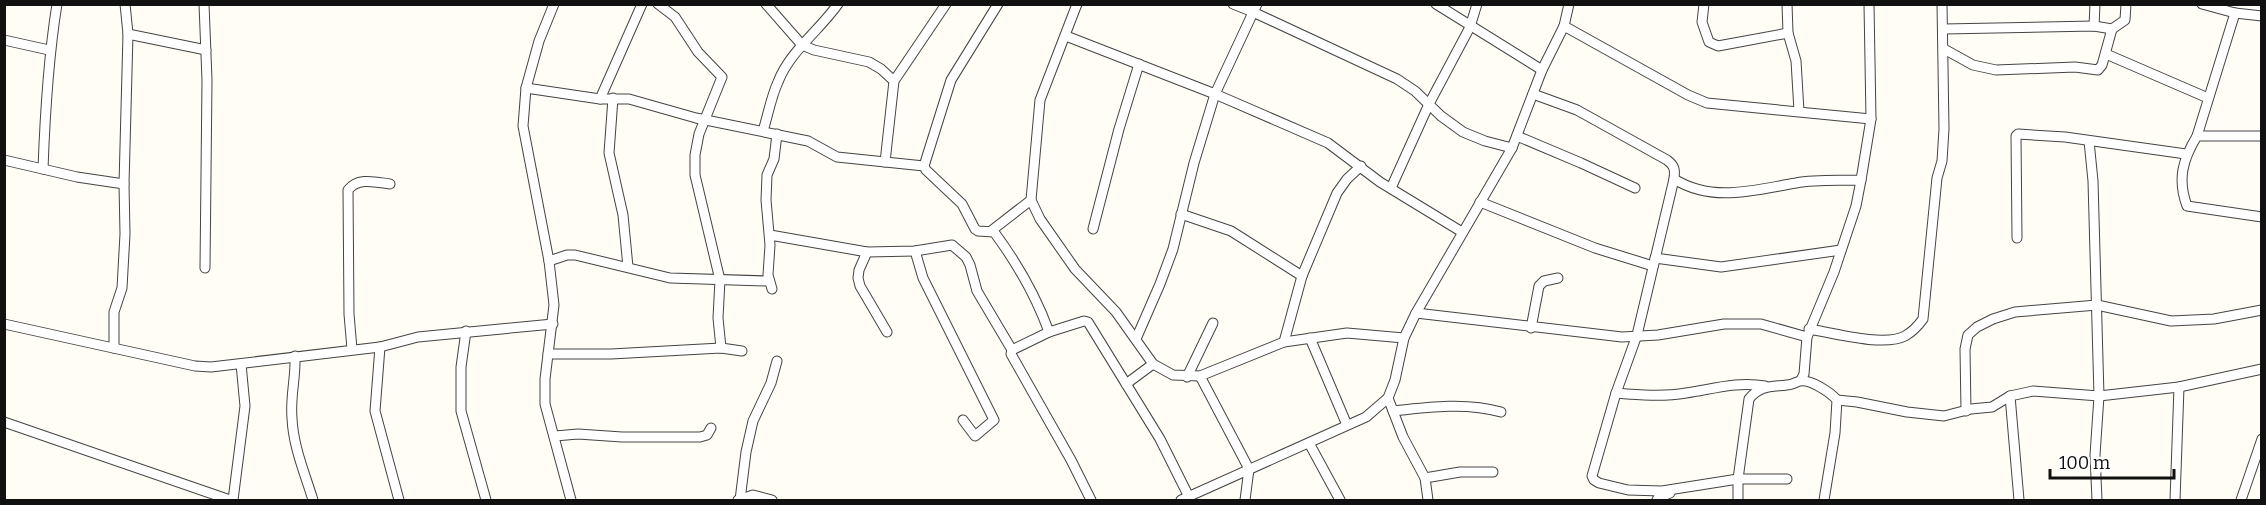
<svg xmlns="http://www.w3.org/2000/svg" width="2266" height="505" viewBox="0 0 2266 505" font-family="Bitter,serif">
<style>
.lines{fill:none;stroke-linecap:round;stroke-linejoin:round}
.street-casing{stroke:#444;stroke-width:11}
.street{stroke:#fff;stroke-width:9}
</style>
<rect width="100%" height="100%" fill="#fffdf5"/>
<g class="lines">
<defs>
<g id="street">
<path d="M204 4 207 80 205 268"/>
<path d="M554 4 539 41 526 88 523 126 549 261 554 305 545 379V404L571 500"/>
<path d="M658 4 675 17 698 52 722 77 699 134 695 155V175L720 280 718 318 721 348"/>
<path d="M766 4 802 45 814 50 869 62 881 69 894 81"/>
<path d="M998 4 951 80 924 166 926 170 962 204 975 229 978 231 994 232C1017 263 1036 296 1049 332"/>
<path d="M1077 4 1040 100 1031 200 1040 219 1075 269 1116 312 1153 364 1173 375 1200 376 1284 342 1347 333 1404 338"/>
<path d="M1233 4 1253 12 1397 79 1415 91 1441 116 1463 132 1485 141 1512 148"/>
<path d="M1436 4 1542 70"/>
<path d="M1704 4 1702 22 1709 42 1718 46 1788 33"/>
<path d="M1787 4 1788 33 1796 61 1799 111"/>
<path d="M2202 4 2235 13 2262 16"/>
<path d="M2235 13 2197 136C2183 159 2177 179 2187 206L2262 217"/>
<path d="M1564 26 1688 95 1707 103 1871 119"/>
<path d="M2094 26 2095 4"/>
<path d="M1944 29 2094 26 2112 29 2125 20 2126 4"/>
<path d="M128 34 206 50"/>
<path d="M1066 36 1215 94 1328 143 1380 182 1462 232"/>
<path d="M4 40 49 50"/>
<path d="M1944 49 1973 65 1996 70 2075 67 2098 70 2102 65 2112 29"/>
<path d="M2106 54 2208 98"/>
<path d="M526 88 600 99H629L696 118 808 141 837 157 924 166"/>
<path d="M1533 94 1577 110 1667 160C1675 166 1675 170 1674 179L1637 335 1616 393 1592 476 1594 480 1599 483 1628 490 1662 491 1738 479H1787"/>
<path d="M613 98 609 153 623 215 628 267"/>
<path d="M600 99 642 4"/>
<path d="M763 131C768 115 771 97 778 82 790 51 819 31 838 4"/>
<path d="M1517 136 1581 163 1635 188"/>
<path d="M2197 136H2262"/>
<path d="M2089 141 2093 181 2099 396 2095 455 2097 500"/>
<path d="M4 160 77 177 124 184"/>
<path d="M885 162 894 81 946 4"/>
<path d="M43 169C45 113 48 60 57 4"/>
<path d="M1674 179C1713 203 1754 190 1796 183 1817 179 1840 181 1861 180"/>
<path d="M1391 188 1429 104 1470 27 1477 4"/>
<path d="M1480 202 1595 248 1653 266"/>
<path d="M1181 214 1231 231 1302 276"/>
<path d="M1093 229 1119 129 1139 64"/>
<path d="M991 231 1031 200"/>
<path d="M770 235 867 252 915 251 952 245 966 257 970 265 977 291 1012 350"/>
<path d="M2017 238 2016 136 2018 134 2065 137 2186 154"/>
<path d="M915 251 923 278 994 420 975 436 963 420"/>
<path d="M867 252 859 270 858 278 860 286 887 332"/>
<path d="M1655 258 1721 267 1841 250"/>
<path d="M549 261 567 255H575L670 278 768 281"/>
<path d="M772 289 768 275 770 245 766 200 767 175 774 159 777 134"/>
<path d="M1416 313 1622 337 1658 335 1724 324H1761L1807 337"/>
<path d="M4 324 195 366 211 367 380 347 418 337 553 324"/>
<path d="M1531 328 1539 286 1544 281 1558 278"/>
<path d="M1809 329C1833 333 1884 347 1905 336 1912 332 1918 326 1923 319L1937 178 1942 161 1944 129 1942 4"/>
<path d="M466 331 461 367V411L486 500"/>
<path d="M1310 338 1347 425"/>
<path d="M1136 339 1160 284 1173 249 1194 163 1215 94 1257 4"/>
<path d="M1284 342 1302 276 1337 193 1347 179 1361 166"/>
<path d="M380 347 375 411 399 500"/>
<path d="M114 348V312L122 288 125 234 124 184 128 34 125 4"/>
<path d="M352 349 349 314 348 190C358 177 375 182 390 184"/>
<path d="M548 354H611L721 348 742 351"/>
<path d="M295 356C296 377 290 397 292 418 293 446 305 474 313 500"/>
<path d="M1200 376 1249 469 1245 500"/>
<path d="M1187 377 1213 323"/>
<path d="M1801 380 1804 374 1807 337 1834 272 1856 206 1861 180 1871 119 1869 4"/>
<path d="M1126 384 1153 364"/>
<path d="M1616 393C1639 395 1663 397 1686 393 1713 389 1738 381 1765 386"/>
<path d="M2010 396 2019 500"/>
<path d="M1388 398 1403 437 1425 478 1428 500"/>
<path d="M1837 400 1857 402 1907 412 1944 416 1971 409 1992 407 2010 396 2033 391 2099 396 2179 387 2262 369"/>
<path d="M1393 411C1428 407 1467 402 1501 412"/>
<path d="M1966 411 1965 349 1968 335 1977 327 1993 319 2015 312 2097 305 2171 321 2214 319 2262 310"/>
<path d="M4 422 230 500"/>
<path d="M555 436 578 434 622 437H700L707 435 711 428"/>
<path d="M1309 443 1340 500"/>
<path d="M1425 478 1460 472H1493"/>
<path d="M233 500 245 406 241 364"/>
<path d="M738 500 753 495 772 500"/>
<path d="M740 500 746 452 753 421 771 383 777 361"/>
<path d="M1091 500 1071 460 1011 354 1012 350 1049 332 1084 321 1088 322 1160 439 1189 497"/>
<path d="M1181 500 1366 417 1388 398 1395 380 1404 338 1416 313 1512 148 1542 70 1564 26 1569 4"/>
<path d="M1657 500 1658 498 1670 493"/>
<path d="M1738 500V479L1749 399C1760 385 1771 387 1787 385 1792 385 1796 382 1800 381 1810 379 1830 392 1837 400L1835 433 1824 500"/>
<path d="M2175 500 2179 387"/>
<path d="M2241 500 2262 439"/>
</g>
</defs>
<!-- street casing -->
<use href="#street" class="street-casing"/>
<!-- street -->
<use href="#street" class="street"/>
</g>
<!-- border -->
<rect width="2266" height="505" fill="none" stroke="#111111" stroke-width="12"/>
<!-- scale -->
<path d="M2050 469v9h124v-9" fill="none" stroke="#111111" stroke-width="3"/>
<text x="2059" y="469" font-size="18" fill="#111111" stroke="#ffffff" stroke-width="4.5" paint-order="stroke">100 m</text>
</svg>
